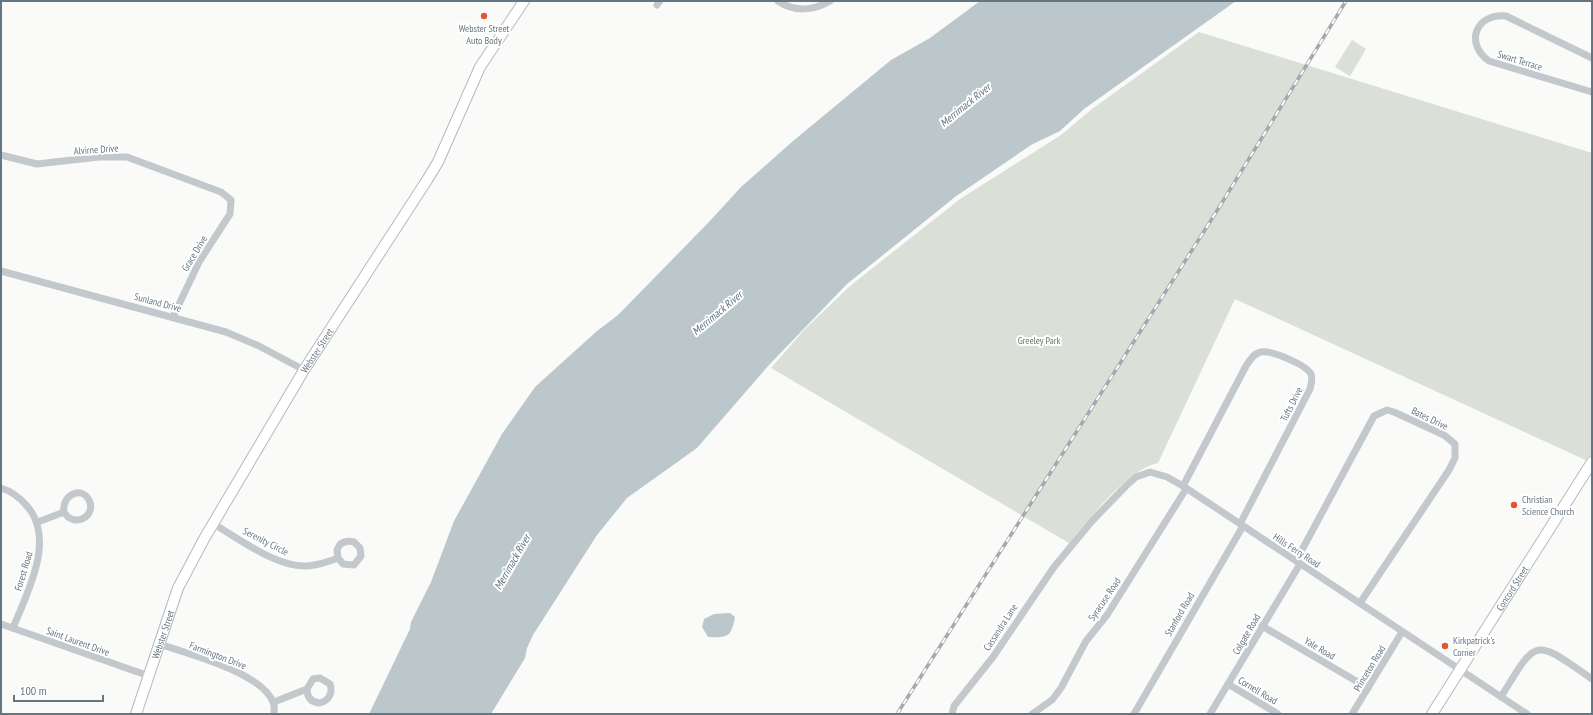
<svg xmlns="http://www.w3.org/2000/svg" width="1593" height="715" viewBox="0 0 1593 715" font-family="'PT Sans Narrow',sans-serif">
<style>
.green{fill:#dadfd7}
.water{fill:#bbc7cb}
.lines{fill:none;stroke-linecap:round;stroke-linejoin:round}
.secondary-casing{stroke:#b3babf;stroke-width:12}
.street{stroke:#c3c8cc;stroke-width:7}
.secondary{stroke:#fff;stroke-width:10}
.rail-casing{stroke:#a2aab0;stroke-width:3.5}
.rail{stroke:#fff;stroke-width:2;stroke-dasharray:6;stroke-linecap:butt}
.poi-dot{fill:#e4572e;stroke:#fff;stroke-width:1.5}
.labels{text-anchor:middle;stroke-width:4;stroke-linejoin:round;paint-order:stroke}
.poi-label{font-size:10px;fill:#657683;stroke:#fff;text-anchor:start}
.street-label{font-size:10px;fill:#657683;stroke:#fff}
.park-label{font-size:10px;fill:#687a64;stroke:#fff}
.water-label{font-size:11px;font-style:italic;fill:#60757c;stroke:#fff}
</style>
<rect width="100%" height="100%" fill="#fafaf8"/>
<!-- green -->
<g class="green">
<path d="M1199 32 1592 153V463L1235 299 1158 463C1128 469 1089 519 1069 543L771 368 804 330 850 286 960 199 1061 135 1092 109Z"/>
<path d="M1352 40 1366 49 1350 76 1335 67Z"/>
</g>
<!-- water -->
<g class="water">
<path d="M980 1H1236L1084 109 1060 131 1031 145 955 197 847 284 769 365 697 448 627 498 597 535 533 635 527 648 525 658 491 714H369L410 629 411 622 431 582 454 521 502 434 535 387 597 331 618 315 708 223 741 187 793 141 891 60 930 38Z"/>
<path d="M730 613 735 617C731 637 728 638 708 637L702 627 704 619 714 614Z"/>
</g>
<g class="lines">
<defs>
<g id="secondary">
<path id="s1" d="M136 714 178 588 204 539 304 370 427 180 438 162 480 67 524 1"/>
<path id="s2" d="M1432 714 1592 462"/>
</g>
</defs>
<!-- secondary casing -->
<use href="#secondary" class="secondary-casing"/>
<!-- street -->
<g class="street">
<path d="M778 1C794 12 813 11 830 1"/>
<path d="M657 5 660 1"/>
<path d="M1592 58 1506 16C1476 13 1464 43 1489 61L1592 92"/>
<path d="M1 155 37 164 99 157H127L221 192 231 200 230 214 199 262 173 317"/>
<path d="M1 271 226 332 259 346 304 370"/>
<path d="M1183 486 1246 366C1250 360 1254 353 1261 352 1272 350 1306 365 1311 374 1313 379 1311 385 1310 389L1240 524"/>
<path d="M1 488C11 491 19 497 26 505 57 538 27 593 13 628"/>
<path d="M38 522 64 512C74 529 97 516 89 500 81 485 61 496 64 512"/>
<path d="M212 523C238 538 277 568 307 566 318 565 328 562 338 558L343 564 354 565 361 556 360 548 354 542C346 540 340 542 337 550L338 558"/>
<path d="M1296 561 1374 416 1387 410 1394 412 1444 435 1455 444V458L1449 470 1360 603"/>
<path d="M1 624 149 676"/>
<path d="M1262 626 1368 688"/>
<path d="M159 644C187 653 262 673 273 702 275 705 274 710 274 714"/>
<path d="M1228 684 1278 714"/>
<path d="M1501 697C1538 636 1534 639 1592 679"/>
<path d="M274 702 307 689C307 697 311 702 319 703 329 701 333 693 330 684L320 678 313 679 307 689"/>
<path d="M952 714 954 706 993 657 1054 567 1092 521 1126 486 1136 477 1150 472 1167 477 1183 486 1527 714"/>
<path d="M1032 714 1052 700 1061 688 1086 641 1107 615 1186 489"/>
<path d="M1134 714 1243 526"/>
<path d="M1210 714 1300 564"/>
<path d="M1352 714 1402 632"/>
</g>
<!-- secondary -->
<use href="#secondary" class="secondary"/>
<defs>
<path id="rail" d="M897 714 1215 214 1346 1"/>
</defs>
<!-- rail casing -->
<use href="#rail" class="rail-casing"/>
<!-- rail -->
<use href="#rail" class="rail"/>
</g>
<!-- markers -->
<g class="poi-dot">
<circle cx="484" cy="16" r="4"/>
<circle cx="1514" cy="505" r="4"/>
<circle cx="1445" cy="646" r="4"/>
</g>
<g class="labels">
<!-- poi labels -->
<g class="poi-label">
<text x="484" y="32" text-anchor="middle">Webster Street<tspan x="484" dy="12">Auto Body</tspan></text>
<text x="1522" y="503">Christian<tspan x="1522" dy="12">Science Church</tspan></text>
<text x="1453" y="644">Kirkpatrick's<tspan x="1453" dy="12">Corner</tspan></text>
</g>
<!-- street labels -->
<g class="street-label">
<text transform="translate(1520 60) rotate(17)" y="4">Swart Terrace</text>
<text transform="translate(96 149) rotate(-4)" y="4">Alvirne Drive</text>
<text transform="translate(194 253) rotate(-59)" y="4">Grace Drive</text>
<text transform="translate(158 302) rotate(15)" y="4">Sunland Drive</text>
<text dy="4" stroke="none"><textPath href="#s1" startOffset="408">Webster Street</textPath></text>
<text transform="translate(1291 404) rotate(-63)" y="4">Tufts Drive</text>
<text transform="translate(1430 418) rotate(26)" y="4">Bates Drive</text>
<text transform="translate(266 541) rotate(27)" y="4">Serenity Circle</text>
<text transform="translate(1297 550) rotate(33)" y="4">Hills Ferry Road</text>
<text transform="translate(23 571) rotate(-73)" y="4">Forest Road</text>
<text dy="4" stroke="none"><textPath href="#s2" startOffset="149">Concord Street</textPath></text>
<text transform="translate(1104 599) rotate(-56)" y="4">Syracuse Road</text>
<text transform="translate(1179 614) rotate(-60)" y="4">Stanford Road</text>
<text transform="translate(1000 627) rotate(-57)" y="4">Cassandra Lane</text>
<text dy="4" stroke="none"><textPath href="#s1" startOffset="84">Webster Street</textPath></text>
<text transform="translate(1246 634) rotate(-60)" y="4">Colgate Road</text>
<text transform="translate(78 641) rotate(20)" y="4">Saint Laurent Drive</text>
<text transform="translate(1320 648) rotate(31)" y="4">Yale Road</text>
<text transform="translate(218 655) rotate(21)" y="4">Farmington Drive</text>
<text transform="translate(1369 668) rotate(-59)" y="4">Princeton Road</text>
<text transform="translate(1258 690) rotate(31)" y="4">Cornell Road</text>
</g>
<!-- park labels -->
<g class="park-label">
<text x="1039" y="344">Greeley Park</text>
</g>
<!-- water labels -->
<g class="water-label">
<text transform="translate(965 105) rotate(-39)" y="4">Merrimack River</text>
<text transform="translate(717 313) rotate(-40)" y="4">Merrimack River</text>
<text transform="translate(512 562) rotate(-60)" y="4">Merrimack River</text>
</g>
</g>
<!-- border -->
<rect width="1593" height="715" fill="none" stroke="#657683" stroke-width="4"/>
<!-- scale -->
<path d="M14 695v6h89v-6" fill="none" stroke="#657683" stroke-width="2"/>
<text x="20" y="695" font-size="12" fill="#657683" stroke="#ffffff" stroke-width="3" paint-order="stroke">100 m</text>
</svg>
